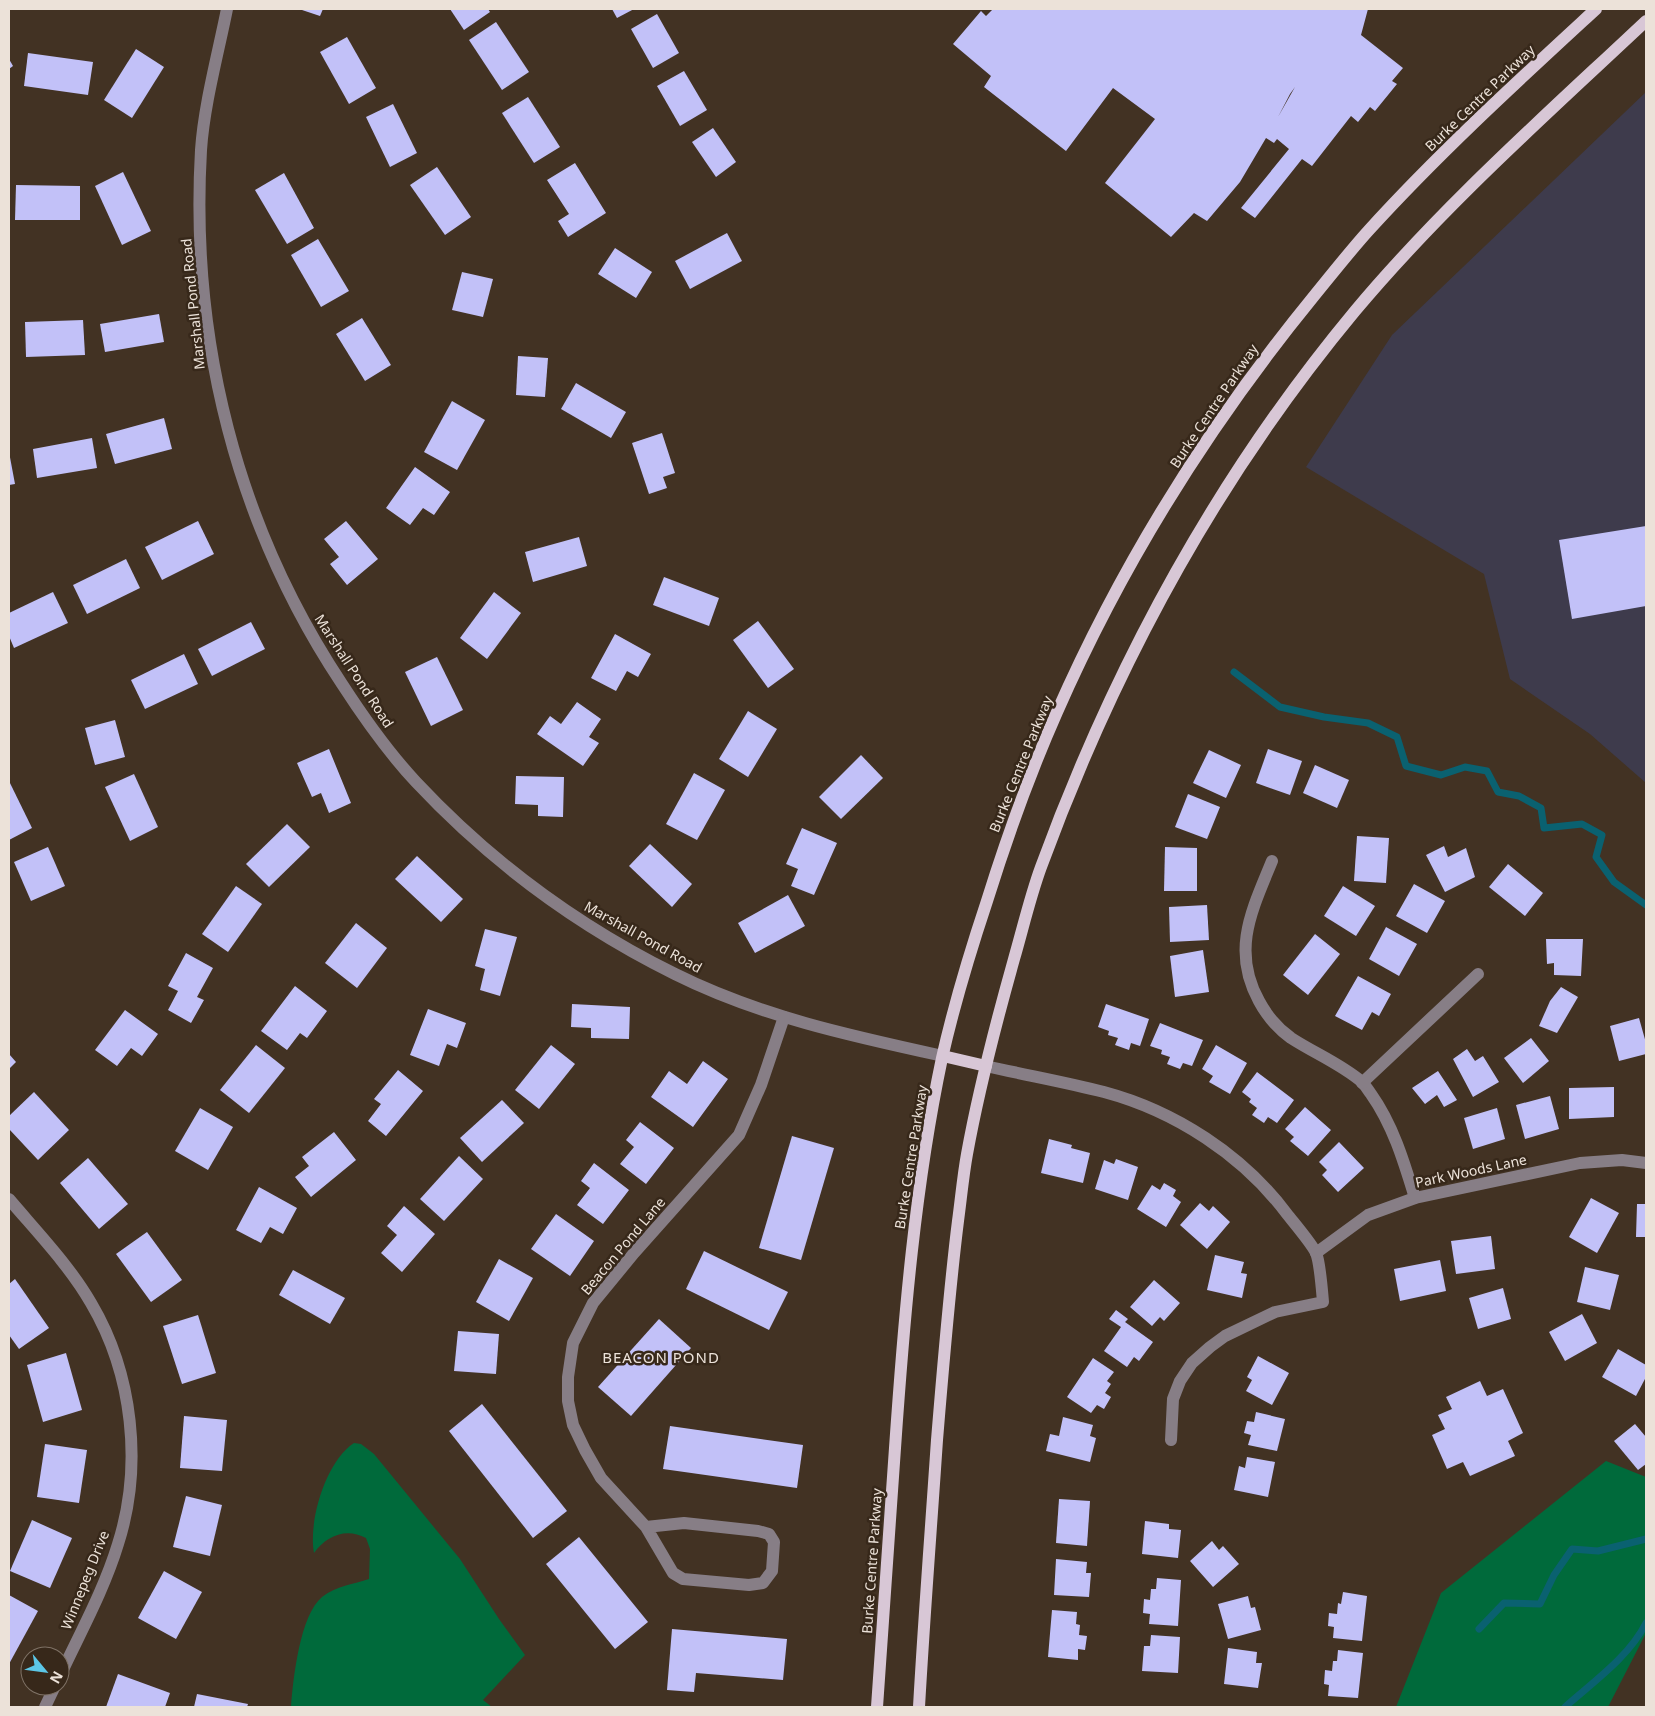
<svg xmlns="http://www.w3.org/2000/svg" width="1655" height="1716" viewBox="0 0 1655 1716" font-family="'Noto Sans',sans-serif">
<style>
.commercial{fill:#3e3b4c}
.green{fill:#006a3b}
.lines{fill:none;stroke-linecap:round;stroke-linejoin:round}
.stream{stroke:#0a6170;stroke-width:7}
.building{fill:#c2c1f8;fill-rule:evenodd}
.minor{stroke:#877e86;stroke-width:12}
.major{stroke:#d8c7d6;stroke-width:12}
.labels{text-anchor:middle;stroke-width:5;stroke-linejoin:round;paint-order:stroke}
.street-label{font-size:14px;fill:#ece2d9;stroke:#37281a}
.neighbourhood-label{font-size:15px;letter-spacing:1px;fill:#ece2d9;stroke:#37281a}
</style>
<rect width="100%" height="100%" fill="#423223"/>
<!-- commercial -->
<path class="commercial" d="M1646 92V783L1590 734 1510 679 1484 574 1306 467 1392 335Z"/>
<!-- green -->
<g class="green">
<path d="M354 1443 361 1444 374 1454 460 1559 499 1619 525 1655 483 1700 492 1707H291C293 1679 300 1615 322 1597 336 1586 354 1584 369 1579L370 1549 366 1538C346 1527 326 1536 314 1553 308 1521 326 1461 354 1443Z"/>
<path d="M1606 1461 1646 1477V1633L1608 1707H1396L1441 1593Z"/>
</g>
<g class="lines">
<!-- stream -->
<g class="stream">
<path d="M1234 672 1280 707 1324 717 1368 723 1397 737 1406 766 1441 775 1465 767 1487 771 1498 792 1519 796 1541 808 1544 828 1582 824 1602 835 1596 857 1614 882 1646 905"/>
<path d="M1479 1629 1504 1603 1540 1604 1554 1575 1572 1549 1598 1551 1646 1539"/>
<path d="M1565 1707C1593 1682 1629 1657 1646 1623"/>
</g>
</g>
<!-- building -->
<g class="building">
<path d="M299 9H323L320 16Z"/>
<path d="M450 9H488L490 12 464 30Z"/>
<path d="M612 9H634L617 18Z"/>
<path d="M993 9H1368L1361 35 1403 68 1392 81 1397 84 1375 111 1370 107 1358 122 1351 116 1312 166 1302 159 1255 218 1241 208 1289 149 1277 139 1274 143 1266 138 1240 182 1207 221 1194 213 1171 237 1105 183 1155 119 1113 88 1066 151 984 87 991 76 953 44 981 11 986 16ZM1295 87 1278 117 1290 94Z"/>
<path d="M657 14 679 53 653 68 631 29Z"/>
<path d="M496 22 529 72 502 90 469 40Z"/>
<path d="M347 37 376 88 349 104 320 52Z"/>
<path d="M136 49 164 67 132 118 104 100Z"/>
<path d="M28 53 93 62 88 95 24 86Z"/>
<path d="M9 59 13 66 9 69Z"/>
<path d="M684 71 707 110 680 126 657 86Z"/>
<path d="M528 97 560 147 534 163 502 113Z"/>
<path d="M393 104 417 153 390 167 366 117Z"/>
<path d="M713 128 736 162 716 177 692 142Z"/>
<path d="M575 163 606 213 568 237 558 221 569 214 547 180Z"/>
<path d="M437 167 471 217 445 235 410 185Z"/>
<path d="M123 172 151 231 122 245 95 186Z"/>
<path d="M284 173 314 228 287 244 255 190Z"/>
<path d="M16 185 80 186V220H15Z"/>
<path d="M727 233 742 261 690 289 675 261Z"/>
<path d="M318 239 349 291 321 307 291 255Z"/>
<path d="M615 248 652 272 636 298 598 274Z"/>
<path d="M462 272 493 279 483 317 452 310Z"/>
<path d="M159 314 164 342 105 352 100 324Z"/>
<path d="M362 318 391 365 365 381 336 334Z"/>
<path d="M83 320 85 355 26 357 25 322Z"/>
<path d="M518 356 548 358 545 397 516 395Z"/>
<path d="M576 383 626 412 611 438 561 409Z"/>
<path d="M452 401 485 420 457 470 424 452Z"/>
<path d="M164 418 172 449 115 464 106 434Z"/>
<path d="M662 433 675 473 663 477 667 488 649 494 632 443Z"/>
<path d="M92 438 97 468 37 478 33 449Z"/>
<path d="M9 452 15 484 9 485Z"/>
<path d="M415 467 450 492 434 515 423 508 410 525 386 508Z"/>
<path d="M198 521 214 554 162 580 145 547Z"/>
<path d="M346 521 378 559 347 585 330 564 339 557 324 539Z"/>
<path d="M1646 526V606L1572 619 1559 540Z"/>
<path d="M579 537 587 566 533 582 525 552Z"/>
<path d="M126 559 140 588 87 614 73 585Z"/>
<path d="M664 577 719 598 709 626 653 605Z"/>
<path d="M53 592 68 623 14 648 9 636V613Z"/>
<path d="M494 592 521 613 487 659 460 638Z"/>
<path d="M758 621 794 669 768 688 733 640Z"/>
<path d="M251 622 265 649 212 676 198 649Z"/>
<path d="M615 634 651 654 638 677 627 671 616 691 591 678Z"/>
<path d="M184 654 198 684 145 709 131 680Z"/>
<path d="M437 657 463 710 431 726 405 672Z"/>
<path d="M577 702 601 719 589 737 599 743 583 766 537 734 550 716 561 724Z"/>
<path d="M748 711 777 729 748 777 719 759Z"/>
<path d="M115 720 125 757 95 765 85 728Z"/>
<path d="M329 749 351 803 329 813 321 793 312 797 297 763Z"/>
<path d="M1268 749 1302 761 1290 795 1256 783Z"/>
<path d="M1209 750 1241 765 1226 798 1193 783Z"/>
<path d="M861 755 883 778 841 819 819 797Z"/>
<path d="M1315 765 1349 780 1337 808 1303 793Z"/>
<path d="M694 773 725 790 697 840 666 824Z"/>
<path d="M134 774 158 827 130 841 105 787Z"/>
<path d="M516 776 564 777 563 817 538 816V805L515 804Z"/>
<path d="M9 781 32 828 9 840Z"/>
<path d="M1188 794 1220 807 1207 839 1175 827Z"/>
<path d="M287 824 310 847 269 887 246 864Z"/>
<path d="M802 828 837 843 814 895 791 886 798 869 786 864Z"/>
<path d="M1357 836 1389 838 1386 883 1354 881Z"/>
<path d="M650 844 692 884 672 907 629 866Z"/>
<path d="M1444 846 1448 857 1466 848 1475 877 1445 892 1426 855Z"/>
<path d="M48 847 65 886 31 901 14 862Z"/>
<path d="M1165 847 1197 848V891H1164Z"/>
<path d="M417 856 463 899 441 922 395 879Z"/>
<path d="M1508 864 1543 893 1525 916 1489 887Z"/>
<path d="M1414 884 1445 901 1427 933 1396 916Z"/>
<path d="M236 886 262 904 228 952 202 934Z"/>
<path d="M1343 886 1375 906 1356 936 1324 916Z"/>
<path d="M788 895 805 926 755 953 738 923Z"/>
<path d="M1207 905 1209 940 1170 942 1169 907Z"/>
<path d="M356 923 387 948 357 988 325 963Z"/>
<path d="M1386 927 1417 944 1399 976 1369 959Z"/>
<path d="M485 929 517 937 500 996 480 990 485 969 475 966Z"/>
<path d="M1315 934 1340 954 1308 995 1283 975Z"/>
<path d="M1546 939H1583L1581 976 1554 975V963L1547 964Z"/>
<path d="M1203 950 1209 992 1175 997 1170 956Z"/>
<path d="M186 953 213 968 197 997 204 1000 191 1023 168 1010 178 991 168 986Z"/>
<path d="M1358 976 1391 994 1379 1016 1372 1012 1362 1030 1335 1016Z"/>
<path d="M295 986 327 1011 307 1038 300 1033 287 1050 261 1031Z"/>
<path d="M1561 987 1578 997 1557 1033 1539 1026 1550 1001Z"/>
<path d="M572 1004 630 1007 629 1039 591 1038V1028L571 1027Z"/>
<path d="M1106 1004 1149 1019 1140 1046 1131 1043 1129 1050 1115 1045 1118 1038 1108 1035 1109 1031 1098 1027Z"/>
<path d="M428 1009 466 1023 457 1048 447 1044 439 1066 410 1055Z"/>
<path d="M125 1010 158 1034 142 1056 131 1048 117 1066 95 1050Z"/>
<path d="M1639 1018 1646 1043V1054L1619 1061 1610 1026Z"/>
<path d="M1160 1023 1203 1040 1192 1066 1183 1063 1180 1069 1167 1064 1170 1057 1161 1054 1162 1050 1150 1046Z"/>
<path d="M1531 1038 1549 1061 1523 1083 1504 1058Z"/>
<path d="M256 1045 285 1068 249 1113 220 1090Z"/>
<path d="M551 1045 575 1064 539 1109 515 1090Z"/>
<path d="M1216 1045 1247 1063 1230 1094 1209 1082 1213 1076 1202 1069Z"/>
<path d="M1467 1049 1475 1061 1483 1056 1499 1082 1473 1097 1453 1059Z"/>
<path d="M9 1054 16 1062 9 1069Z"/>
<path d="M703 1061 728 1079 693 1127 651 1097 669 1071 687 1084Z"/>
<path d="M398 1070 423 1091 386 1136 368 1121 381 1104 374 1099Z"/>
<path d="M1438 1071 1457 1100 1444 1107 1437 1095 1425 1104 1412 1088Z"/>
<path d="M1257 1072 1294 1100 1277 1123 1268 1117 1264 1123 1252 1115 1257 1108 1249 1102 1251 1099 1242 1092Z"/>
<path d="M1614 1087V1117L1569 1119V1088Z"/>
<path d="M34 1092 69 1130 38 1160 9 1129V1116Z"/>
<path d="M1550 1096 1559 1129 1525 1139 1516 1105Z"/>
<path d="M502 1100 524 1123 482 1162 460 1138Z"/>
<path d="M1305 1107 1331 1130 1308 1156 1290 1141 1294 1137 1285 1129Z"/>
<path d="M200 1108 233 1127 208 1170 175 1151Z"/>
<path d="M1497 1108 1505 1139 1473 1149 1464 1118Z"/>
<path d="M640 1122 674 1148 646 1184 620 1164 634 1147 626 1140Z"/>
<path d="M334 1132 356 1160 311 1197 295 1177 309 1166 302 1157Z"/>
<path d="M792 1136 834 1148 801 1260 759 1248Z"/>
<path d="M1049 1139 1072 1145 1071 1148 1090 1153 1083 1183 1041 1173Z"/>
<path d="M1339 1142 1364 1168 1338 1192 1322 1175 1327 1170 1319 1162Z"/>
<path d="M459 1156 483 1179 444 1221 420 1199Z"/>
<path d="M88 1158 128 1204 99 1229 60 1183Z"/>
<path d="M1116 1159 1138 1167 1128 1200 1095 1189 1104 1160 1114 1164Z"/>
<path d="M594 1163 629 1190 603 1224 577 1205 590 1188 581 1181Z"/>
<path d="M1164 1183 1176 1190 1173 1196 1181 1202 1166 1227 1137 1209 1152 1185 1160 1190Z"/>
<path d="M259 1187 297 1208 283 1234 270 1227 261 1243 236 1230Z"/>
<path d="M1591 1198 1619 1213 1597 1253 1569 1237Z"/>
<path d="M1200 1203 1209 1211 1213 1206 1230 1222 1207 1249 1180 1225Z"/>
<path d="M1637 1204H1646V1237H1636Z"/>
<path d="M404 1206 435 1234 402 1272 381 1253 397 1235 387 1226Z"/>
<path d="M556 1214 594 1241 570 1276 531 1249Z"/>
<path d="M147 1232 182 1280 151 1302 116 1254Z"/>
<path d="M1491 1236 1495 1269 1456 1274 1451 1241Z"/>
<path d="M704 1251 788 1292 769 1330 686 1289Z"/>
<path d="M1215 1255 1244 1262 1241 1273 1247 1274 1242 1298 1207 1290Z"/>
<path d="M499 1259 533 1278 509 1321 476 1302Z"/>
<path d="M1440 1260 1446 1291 1400 1301 1394 1269Z"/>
<path d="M1585 1267 1619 1275 1610 1310 1577 1302Z"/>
<path d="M293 1270 345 1298 330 1324 279 1295Z"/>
<path d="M15 1279 49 1328 19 1349 9 1335V1284Z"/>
<path d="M1154 1280 1180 1303 1164 1321 1160 1317 1152 1326 1130 1307Z"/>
<path d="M1503 1288 1511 1319 1478 1329 1469 1298Z"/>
<path d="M1116 1310 1128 1319 1125 1322 1153 1342 1139 1361 1134 1357 1127 1367 1104 1351 1121 1327 1109 1319Z"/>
<path d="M1582 1314 1597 1343 1565 1361 1549 1332Z"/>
<path d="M198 1315 216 1373 182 1384 163 1326Z"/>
<path d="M659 1319 691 1348 631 1416 598 1387Z"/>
<path d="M458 1331 499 1334 496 1374 454 1371Z"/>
<path d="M1618 1349 1646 1365V1377L1636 1396 1602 1377Z"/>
<path d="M66 1353 82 1410 43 1422 27 1365Z"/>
<path d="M1258 1356 1289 1373 1272 1405 1246 1391 1252 1380 1247 1377Z"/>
<path d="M1093 1358 1114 1372 1107 1381 1111 1384 1105 1393 1111 1397 1104 1409 1097 1405 1091 1413 1067 1397Z"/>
<path d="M1480 1381 1487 1396 1503 1389 1523 1433 1508 1441 1515 1456 1470 1476 1463 1462 1447 1469 1432 1435 1445 1429 1438 1415 1452 1409 1446 1397Z"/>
<path d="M482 1404 567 1511 533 1538 449 1431Z"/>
<path d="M1256 1412 1285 1419 1277 1451 1248 1445 1251 1435 1244 1433 1247 1421 1254 1422Z"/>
<path d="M184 1416 227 1420 222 1471 180 1468Z"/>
<path d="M1063 1417 1093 1425 1090 1436 1096 1438 1090 1462 1046 1451 1050 1434 1059 1436Z"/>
<path d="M1635 1424 1646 1437V1464L1638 1470 1614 1441Z"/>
<path d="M670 1426 803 1445 797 1488 663 1469Z"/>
<path d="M45 1444 87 1450 79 1503 37 1497Z"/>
<path d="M1247 1457 1275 1462 1268 1497 1234 1490 1239 1466 1245 1468Z"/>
<path d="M186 1496 222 1505 210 1556 173 1547Z"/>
<path d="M1059 1499 1090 1501 1087 1546 1056 1543Z"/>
<path d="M32 1520 72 1538 50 1588 10 1571Z"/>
<path d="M1145 1521 1169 1524V1529L1181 1530 1178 1558 1142 1554Z"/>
<path d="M579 1537 648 1622 615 1649 546 1564Z"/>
<path d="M1212 1541 1219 1550 1223 1546 1239 1564 1213 1587 1190 1561Z"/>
<path d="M1056 1559 1087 1562 1086 1573H1091L1089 1597 1054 1595Z"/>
<path d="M164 1571 202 1592 176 1639 138 1618Z"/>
<path d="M1157 1578 1181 1580 1178 1626 1149 1624 1150 1614 1143 1613 1144 1599 1150 1600 1151 1589H1156Z"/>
<path d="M1343 1592 1367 1596 1362 1641 1333 1638 1334 1627 1328 1626 1329 1613 1337 1614 1338 1603 1341 1604Z"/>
<path d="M9 1595 38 1611 9 1664Z"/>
<path d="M1248 1596 1251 1608 1255 1607 1261 1630 1228 1639 1218 1604Z"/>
<path d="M1052 1610 1077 1612 1076 1624 1080 1625 1079 1635 1087 1636 1085 1650 1078 1649V1660L1048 1657Z"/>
<path d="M672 1629 787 1639 783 1680 696 1673 694 1692 667 1690Z"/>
<path d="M1151 1635 1180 1637 1178 1673 1142 1671 1144 1646H1150Z"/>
<path d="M1228 1648 1257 1652 1256 1663H1262L1258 1688 1224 1684Z"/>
<path d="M1338 1650 1363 1653 1358 1698 1328 1696 1329 1685 1324 1684 1325 1670 1332 1671 1333 1661H1337Z"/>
<path d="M118 1674 170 1693 165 1707H106Z"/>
<path d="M197 1694 248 1704 247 1707H194Z"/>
</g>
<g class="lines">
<!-- minor -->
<g class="minor">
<path d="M227 9C218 54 204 105 201 150 190 340 237 526 342 684 364 718 388 752 416 782 490 861 578 926 675 974 759 1016 851 1036 943 1056"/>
<path d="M1272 861C1252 910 1231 950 1259 1001 1267 1016 1277 1028 1291 1038 1314 1053 1341 1064 1362 1082 1365 1085 1368 1090 1371 1094 1393 1125 1404 1162 1415 1198"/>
<path d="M986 1066C1025 1075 1065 1082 1104 1092 1175 1111 1243 1155 1287 1214 1294 1223 1312 1244 1316 1253 1320 1262 1322 1291 1323 1302L1275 1312 1225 1336 1210 1347 1192 1363 1180 1381 1173 1399 1171 1440"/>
<path d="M1362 1083 1478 974"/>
<path d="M9 1199C37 1232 69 1265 91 1303 133 1374 143 1466 118 1544 104 1590 80 1633 60 1676"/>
<path d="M1316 1253 1368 1215 1415 1198 1580 1163 1622 1160 1646 1163"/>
<path d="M646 1527 684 1523 758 1531 769 1534 774 1542 772 1571 763 1583 749 1585 683 1579 673 1573 646 1527 601 1478 585 1450 573 1425 568 1401V1377L573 1343 593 1303 634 1253 739 1135 761 1085 784 1017"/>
<path d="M45 1707 55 1686"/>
</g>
<!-- major -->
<g class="major">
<path d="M943 1056 986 1066"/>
<path d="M877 1707C883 1621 889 1535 895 1448 904 1318 915 1186 942 1058 954 1005 970 952 987 901 1007 837 1030 773 1057 712 1123 562 1211 422 1314 296 1332 274 1350 251 1369 230 1440 152 1519 80 1596 9"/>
<path d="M919 1707C924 1618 931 1529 937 1440 943 1367 949 1293 958 1221 961 1199 963 1176 967 1154 979 1088 996 1023 1014 959 1023 928 1030 897 1041 867 1115 665 1217 477 1355 311 1443 206 1546 115 1646 21"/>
</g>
</g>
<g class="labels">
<!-- street labels -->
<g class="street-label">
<text transform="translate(1480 98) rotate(-44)" y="5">Burke Centre Parkway</text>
<text transform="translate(193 304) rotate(-96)" y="5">Marshall Pond Road</text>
<text transform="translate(1214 406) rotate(-56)" y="5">Burke Centre Parkway</text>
<text transform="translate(354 671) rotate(57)" y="5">Marshall Pond Road</text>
<text transform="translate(1021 764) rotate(-68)" y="5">Burke Centre Parkway</text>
<text transform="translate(643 937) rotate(29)" y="5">Marshall Pond Road</text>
<text transform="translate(911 1157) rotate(-81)" y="5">Burke Centre Parkway</text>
<text transform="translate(1471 1171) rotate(-12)" y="5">Park Woods Lane</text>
<text transform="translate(623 1246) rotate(-50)" y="5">Beacon Pond Lane</text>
<text transform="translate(872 1561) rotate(-86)" y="5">Burke Centre Parkway</text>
<text transform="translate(85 1580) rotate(-68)" y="5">Winnepeg Drive</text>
</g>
<!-- neighbourhood labels -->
<g class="neighbourhood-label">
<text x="661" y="1363">BEACON POND</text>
</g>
</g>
<!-- border -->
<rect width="1655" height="1716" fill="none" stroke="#ece2d9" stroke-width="20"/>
<!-- north arrow -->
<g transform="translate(45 1671) rotate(119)"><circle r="24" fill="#37281a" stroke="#7f7266"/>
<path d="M0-4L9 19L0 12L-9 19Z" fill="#5cc7e7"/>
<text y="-8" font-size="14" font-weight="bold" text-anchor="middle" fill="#ece2d9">N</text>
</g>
</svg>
